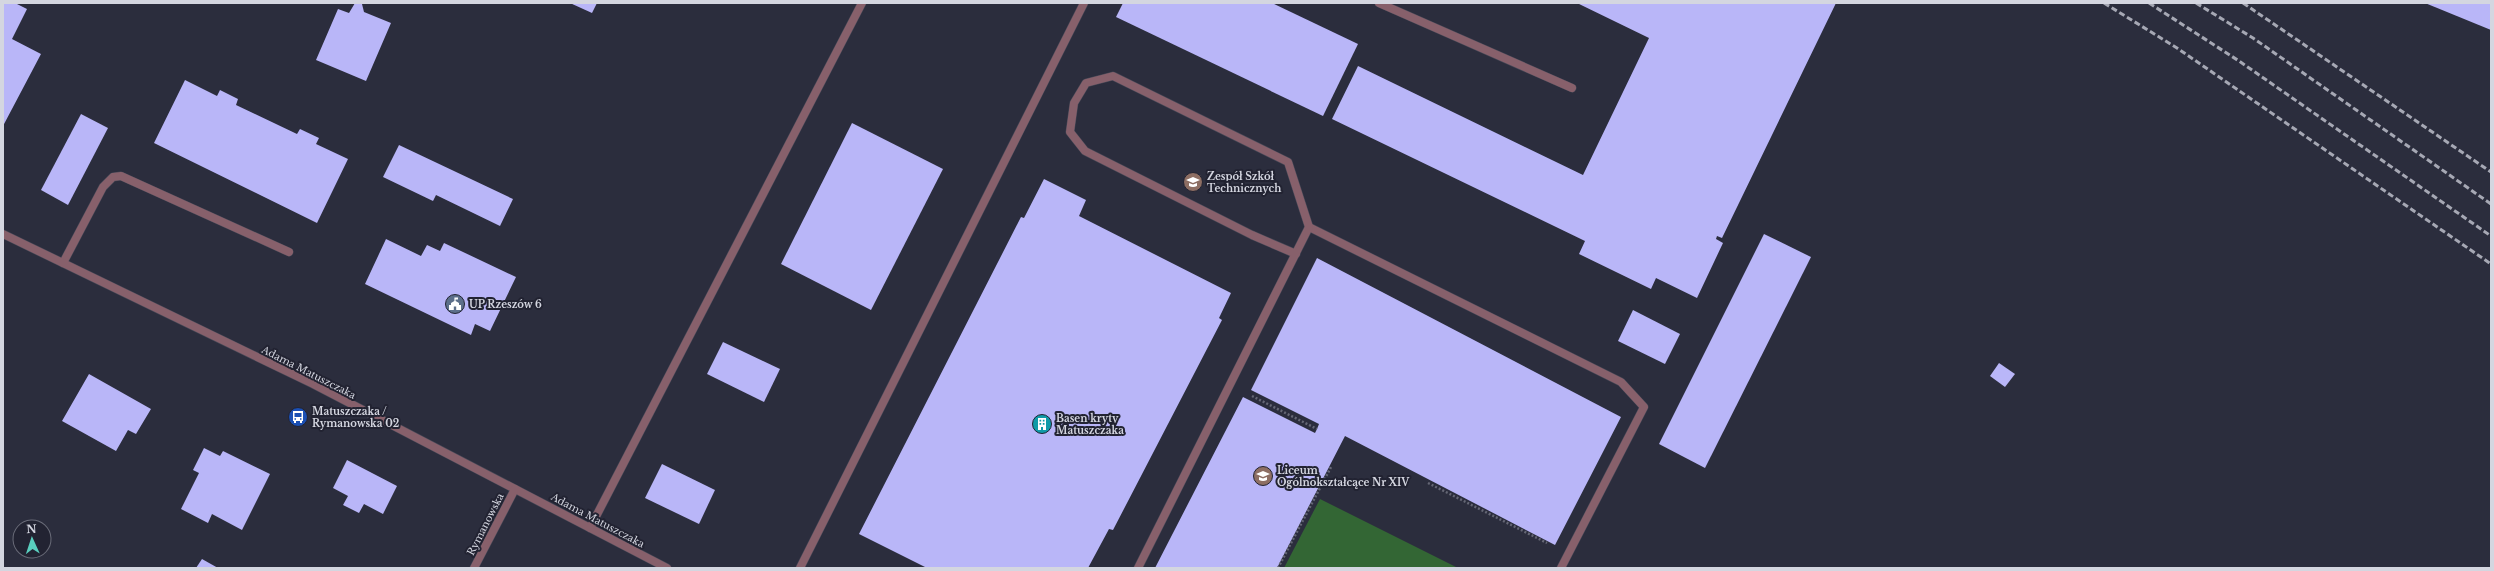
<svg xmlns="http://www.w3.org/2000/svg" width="2494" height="571" viewBox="0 0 2494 571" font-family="'Libre Baskerville',serif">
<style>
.green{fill:#336634}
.building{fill:#b9b6f8}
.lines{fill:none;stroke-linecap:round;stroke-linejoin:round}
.service-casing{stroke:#464857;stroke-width:9}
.minor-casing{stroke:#464857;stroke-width:9}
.path{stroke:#656775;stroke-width:2.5;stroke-dasharray:2 2;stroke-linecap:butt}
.service{stroke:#87606b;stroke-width:8}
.minor{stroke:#87606b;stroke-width:8}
.rail{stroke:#a6a8b4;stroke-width:3;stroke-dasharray:6 3;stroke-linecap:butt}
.labels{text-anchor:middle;stroke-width:4;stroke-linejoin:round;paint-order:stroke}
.poi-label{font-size:10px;font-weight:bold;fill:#d4d6e0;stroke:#222332;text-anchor:start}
.street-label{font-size:10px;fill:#d4d6e0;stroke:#222332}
</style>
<rect width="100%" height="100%" fill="#2b2d3d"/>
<!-- green -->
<path class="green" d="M1320 499 1458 568H1284Z"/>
<!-- building -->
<g class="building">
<path d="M3 3H15L27 9 12 39 41 54 3 126Z"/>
<path d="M355 3 362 4 364 12 391 23 366 81 316 60 338 9 349 13Z"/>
<path d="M570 3H597L592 13Z"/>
<path d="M1123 3H1272L1358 44 1323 116 1116 17Z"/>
<path d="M1577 3H1836L1722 238 1717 236 1716 239 1723 243 1697 298 1656 278 1651 289 1579 254 1585 241 1332 119 1358 66 1583 175 1649 38Z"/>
<path d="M2425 3H2491V30Z"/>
<path d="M185 80 217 96 220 90 238 99 236 105 297 134 300 129 319 138 316 144 348 159 317 223 154 143Z"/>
<path d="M81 114 108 128 68 205 41 190Z"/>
<path d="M852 123 943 169 871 310 781 264Z"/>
<path d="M399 145 513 199 500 226 436 195 433 201 383 177Z"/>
<path d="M1044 179 1086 200 1079 216 1231 293 1219 318 1222 320 1113 530 1109 529 1088 568H927L859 534 1021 217 1024 218Z"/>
<path d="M1764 234 1811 257 1705 468 1659 444Z"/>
<path d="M386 239 421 256 427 245 440 251 444 243 516 277 490 331 475 324 471 335 365 284Z"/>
<path d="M1317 258 1621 417 1555 545 1345 436 1277 568H1155L1243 397 1315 433 1317 429 1319 424 1251 390Z"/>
<path d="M1633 310 1680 334 1665 364 1618 341Z"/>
<path d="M723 342 780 369 764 402 707 374Z"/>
<path d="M1999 363 2015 374 2005 387 1990 376Z"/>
<path d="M89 374 151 409 136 434 128 430 116 451 62 421Z"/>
<path d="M204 448 220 456 223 451 270 474 242 530 212 514 208 523 181 509 199 473 193 470Z"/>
<path d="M347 460 397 486 383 514 364 504 359 513 343 505 348 496 333 488Z"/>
<path d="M662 464 715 490 699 524 645 498Z"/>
<path d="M202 559 218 568H196Z"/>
</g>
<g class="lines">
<defs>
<g id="service">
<path d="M1379 3 1572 88"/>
<path d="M1309 227 1621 382 1644 407 1561 568"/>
<path d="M63 263 103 187 113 177 121 176 289 252"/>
<path d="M590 528 862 3"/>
<path d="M800 568 1084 3"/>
<path d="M1138 568 1309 227 1288 162 1113 76 1086 83 1074 103 1070 132 1085 151 1252 235 1296 254"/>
</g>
<g id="minor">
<path d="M3 234 313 384 667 568"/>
<path d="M474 568 515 489"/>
</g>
</defs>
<!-- service casing -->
<use href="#service" class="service-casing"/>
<!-- minor casing -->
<use href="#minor" class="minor-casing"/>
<!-- path -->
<g class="path">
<path d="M1252 396 1317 429"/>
<path d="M1428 483 1547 543"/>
<path d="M1278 568 1331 467"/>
</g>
<!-- service -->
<use href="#service" class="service"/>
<!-- minor -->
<use href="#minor" class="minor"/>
<!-- rail -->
<g class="rail">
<path d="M2104 3 2177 48 2491 264"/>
<path d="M2149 3 2239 61 2491 236"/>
<path d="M2196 3 2253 38 2491 204"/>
<path d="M2243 3 2491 172"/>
</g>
</g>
<!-- icons -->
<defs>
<symbol id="school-disc" viewBox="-11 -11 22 22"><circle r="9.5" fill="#8d6e63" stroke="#222332"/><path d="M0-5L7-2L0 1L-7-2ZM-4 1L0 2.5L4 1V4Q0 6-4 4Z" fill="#fff"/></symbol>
<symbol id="civic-disc" viewBox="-11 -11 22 22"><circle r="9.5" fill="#5c6f8a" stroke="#222332"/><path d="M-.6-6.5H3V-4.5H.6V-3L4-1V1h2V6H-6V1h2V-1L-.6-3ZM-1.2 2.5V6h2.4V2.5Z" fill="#fff"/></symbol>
<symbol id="bus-disc" viewBox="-11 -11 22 22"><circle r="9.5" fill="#1a4fb4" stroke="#222332"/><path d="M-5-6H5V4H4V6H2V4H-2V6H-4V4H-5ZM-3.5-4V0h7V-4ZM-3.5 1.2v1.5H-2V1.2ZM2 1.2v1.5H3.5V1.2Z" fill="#fff"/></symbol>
<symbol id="building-disc" viewBox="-11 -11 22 22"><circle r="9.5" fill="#0f9aa8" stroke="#222332"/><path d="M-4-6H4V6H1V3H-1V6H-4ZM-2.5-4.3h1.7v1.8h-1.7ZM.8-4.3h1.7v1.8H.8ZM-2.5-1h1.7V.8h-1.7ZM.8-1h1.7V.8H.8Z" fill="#fff"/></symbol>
</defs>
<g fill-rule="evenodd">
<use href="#school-disc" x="1182" y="171" width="22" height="22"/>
<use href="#civic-disc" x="444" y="293" width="22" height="22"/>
<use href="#bus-disc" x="287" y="406" width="22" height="22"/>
<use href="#building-disc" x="1031" y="413" width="22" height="22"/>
<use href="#school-disc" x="1252" y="465" width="22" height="22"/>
</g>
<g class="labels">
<!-- poi labels -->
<g class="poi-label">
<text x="1207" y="180">Zespół Szkół<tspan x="1207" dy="12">Technicznych</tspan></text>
<text x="469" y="308">UP Rzeszów 6</text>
<text x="312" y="415">Matuszczaka /<tspan x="312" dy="12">Rymanowska 02</tspan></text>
<text x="1056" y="422">Basen kryty<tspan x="1056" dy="12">Matuszczaka</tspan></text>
<text x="1277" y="474">Liceum<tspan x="1277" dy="12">Ogólnokształcące Nr XIV</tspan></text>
</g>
<!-- street labels -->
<g class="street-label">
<text transform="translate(309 372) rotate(27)" y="4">Adama Matuszczaka</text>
<text transform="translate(598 520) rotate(28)" y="4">Adama Matuszczaka</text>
<text transform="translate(485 524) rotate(-63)" y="4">Rymanowska</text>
</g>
</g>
<!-- border -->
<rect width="2494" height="571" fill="none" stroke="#d4d6e0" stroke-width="8"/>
<!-- north arrow -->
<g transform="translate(32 539) rotate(357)"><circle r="19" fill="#222332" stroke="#696b78"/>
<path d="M0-3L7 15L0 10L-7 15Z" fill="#59cebe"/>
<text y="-6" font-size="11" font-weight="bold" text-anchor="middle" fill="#d4d6e0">N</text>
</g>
</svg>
